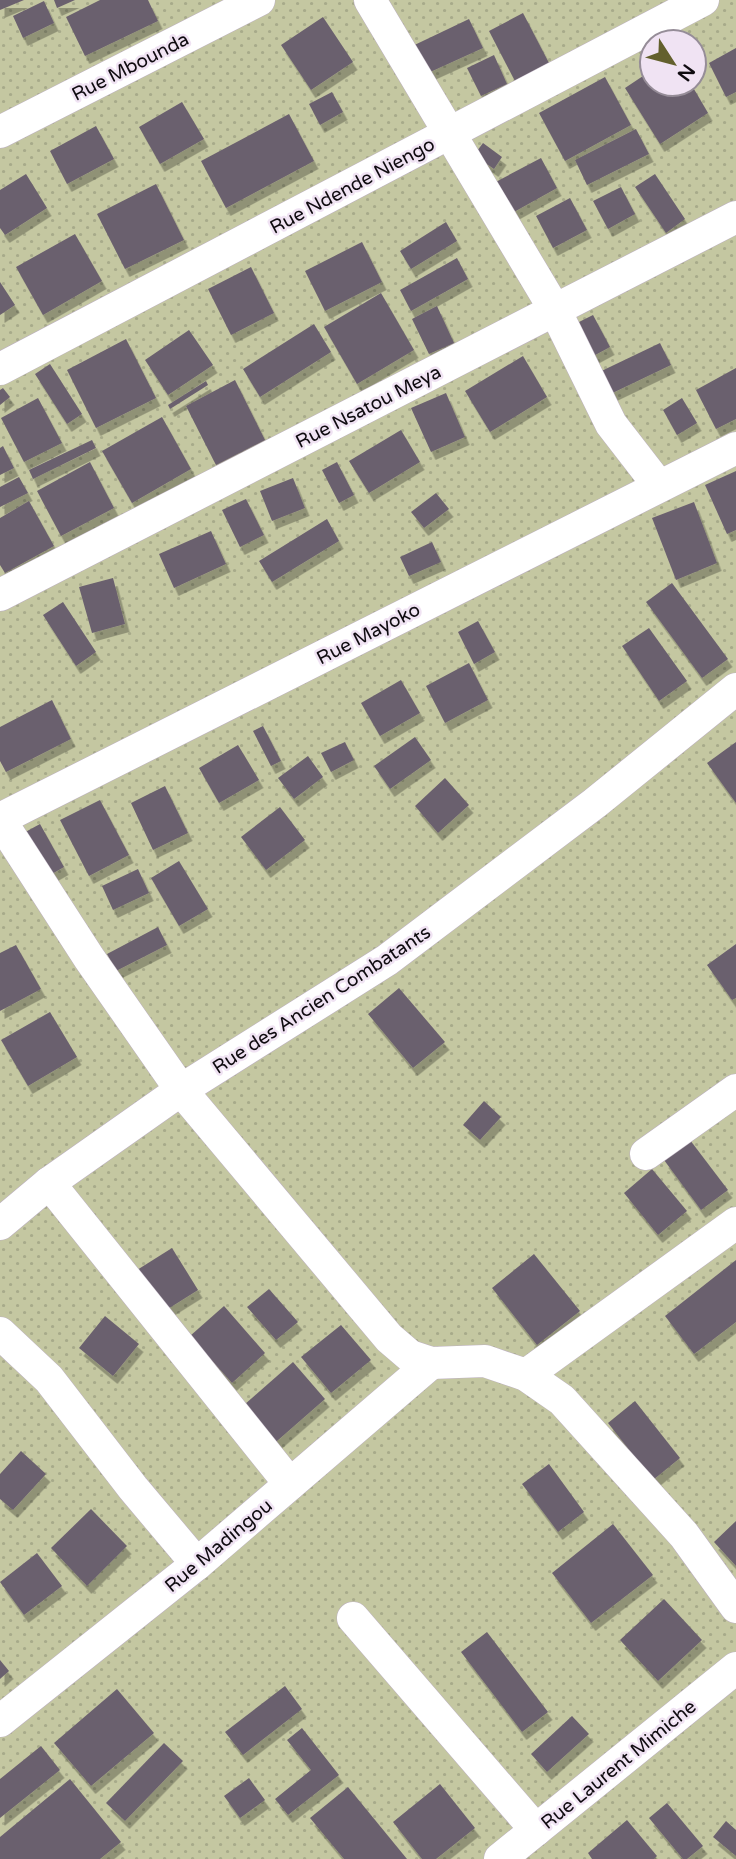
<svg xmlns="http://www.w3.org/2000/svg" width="736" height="1859" viewBox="0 0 736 1859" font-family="'Varela Round',sans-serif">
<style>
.grass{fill:url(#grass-dots);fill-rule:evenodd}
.building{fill:#6b606e;filter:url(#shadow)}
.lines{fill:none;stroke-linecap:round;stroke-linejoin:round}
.minor-casing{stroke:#bdb1c0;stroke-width:33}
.minor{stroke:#fff;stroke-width:32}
.labels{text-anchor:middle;stroke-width:5;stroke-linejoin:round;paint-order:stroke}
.street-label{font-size:19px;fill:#0f0b10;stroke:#f0e3f3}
</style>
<defs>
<pattern id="grass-dots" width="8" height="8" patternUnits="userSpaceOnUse" patternTransform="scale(1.75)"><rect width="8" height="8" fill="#c4c7a1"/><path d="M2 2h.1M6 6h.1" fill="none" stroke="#a7aa8a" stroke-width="1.8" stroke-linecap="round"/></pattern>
<filter id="shadow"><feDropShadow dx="4.5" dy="8" stdDeviation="0" flood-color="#0004"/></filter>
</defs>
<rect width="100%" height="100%" fill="#f0e3f3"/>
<!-- grass -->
<path class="grass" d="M0 0H736V1859H0ZM652 42H694V84H652Z"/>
<!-- building -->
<g class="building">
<path d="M0 0H24L0 10Z"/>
<path d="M54 0H75L57 8Z"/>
<path d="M100 0H148L158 21 85 56 66 17Z"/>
<path d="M44 1 54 23 23 38 13 16Z"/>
<path d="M523 13 550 65 516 83 489 31Z"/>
<path d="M323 17 353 62 311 90 281 45Z"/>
<path d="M469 19 483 48 417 78 404 50Z"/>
<path d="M736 48V92L726 97 709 63Z"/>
<path d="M494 55 507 84 481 96 467 68Z"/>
<path d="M652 70V84H691L708 113 660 144 625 88Z"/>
<path d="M605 77 631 125 565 161 539 113Z"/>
<path d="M332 92 343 112 320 125 309 104Z"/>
<path d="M182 102 204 139 160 164 139 127Z"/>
<path d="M289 114 314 161 226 208 201 161Z"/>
<path d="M96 126 114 159 67 184 50 151Z"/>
<path d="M636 129 649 154 587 185 575 160Z"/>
<path d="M483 143 502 157 494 169 474 155Z"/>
<path d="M541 158 557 188 505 217 488 186Z"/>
<path d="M26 174 47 208 5 235 0 228V190Z"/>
<path d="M655 174 685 219 666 233 635 187Z"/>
<path d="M156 184 184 240 125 269 97 214Z"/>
<path d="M621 187 635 214 608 229 593 201Z"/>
<path d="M570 198 587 230 553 248 536 216Z"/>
<path d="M446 222 457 241 411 269 400 251Z"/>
<path d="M75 234 102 281 43 315 16 267Z"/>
<path d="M362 242 382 282 325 311 305 271Z"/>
<path d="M457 258 468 279 411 311 400 290Z"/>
<path d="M251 267 274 313 231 335 208 289Z"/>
<path d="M0 282 15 305 0 315Z"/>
<path d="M381 293 414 350 357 384 324 327Z"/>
<path d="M437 306 454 343 429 354 412 319Z"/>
<path d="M593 315 610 347 586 360 569 327Z"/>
<path d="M314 324 331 352 260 397 243 369Z"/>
<path d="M189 330 213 365 168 395 145 360Z"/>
<path d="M126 339 156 398 96 428 67 370Z"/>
<path d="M660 343 671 365 602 398 591 376Z"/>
<path d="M523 356 547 397 490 432 465 391Z"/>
<path d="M50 364 82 414 67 424 35 374Z"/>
<path d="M736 368V419L716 429 696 390Z"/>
<path d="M235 380 265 440 216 465 186 406Z"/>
<path d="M206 381 208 385 170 409 168 405Z"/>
<path d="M3 388 10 397 0 405V390Z"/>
<path d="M446 393 465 437 431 452 411 408Z"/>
<path d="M38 398 62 443 24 462 1 418Z"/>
<path d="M682 398 697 423 677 435 663 410Z"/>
<path d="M162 417 191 469 132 503 102 451Z"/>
<path d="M401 430 420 462 369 493 349 461Z"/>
<path d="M92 440 96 448 33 479 29 470Z"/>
<path d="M3 446 14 468 0 475V448Z"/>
<path d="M90 462 114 508 61 536 37 491Z"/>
<path d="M337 462 354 495 339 503 322 470Z"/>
<path d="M736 471V530L727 534 705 485Z"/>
<path d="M19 477 28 493 0 507V487Z"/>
<path d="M293 478 305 508 272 521 260 491Z"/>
<path d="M436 493 449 509 424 528 411 512Z"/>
<path d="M246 499 264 535 240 547 222 510Z"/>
<path d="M29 501 54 546 5 573 0 565V518Z"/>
<path d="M694 502 717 563 676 580 652 518Z"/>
<path d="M327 519 339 541 272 582 259 561Z"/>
<path d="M211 531 226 564 174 588 159 554Z"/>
<path d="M432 542 441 562 409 576 400 557Z"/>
<path d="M113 578 125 624 92 633 79 587Z"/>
<path d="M672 583 728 659 702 678 646 602Z"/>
<path d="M63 602 96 652 76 666 43 615Z"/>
<path d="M478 621 495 652 474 664 458 632Z"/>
<path d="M649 628 687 681 659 701 622 646Z"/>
<path d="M469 663 488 700 445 723 426 686Z"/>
<path d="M401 680 420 713 380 736 361 703Z"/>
<path d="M52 700 71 739 6 772 0 761V727Z"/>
<path d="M263 726 281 761 271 766 253 731Z"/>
<path d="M415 737 431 760 390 789 374 766Z"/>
<path d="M345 742 354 760 331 772 321 753Z"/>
<path d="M736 742V803L707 763Z"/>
<path d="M238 745 259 780 219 803 199 768Z"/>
<path d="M308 756 323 777 294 799 278 778Z"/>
<path d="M445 778 469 805 438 833 415 806Z"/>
<path d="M165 786 188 833 153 850 131 803Z"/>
<path d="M100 800 129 855 89 876 60 820Z"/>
<path d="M280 807 305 840 266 870 241 837Z"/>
<path d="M40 824 64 867 43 879 18 836Z"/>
<path d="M179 861 208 909 179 926 151 878Z"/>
<path d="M138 869 149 893 113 910 102 886Z"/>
<path d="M158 927 167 945 116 971 107 954Z"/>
<path d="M736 944V998L732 1000 707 965Z"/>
<path d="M16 945 41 989 0 1011V953Z"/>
<path d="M399 988 445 1042 413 1068 368 1014Z"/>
<path d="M50 1012 77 1057 28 1086 1 1040Z"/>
<path d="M484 1101 501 1117 480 1140 463 1125Z"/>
<path d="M690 1140 728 1190 701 1210 664 1160Z"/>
<path d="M652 1169 687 1211 658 1235 624 1193Z"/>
<path d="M172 1248 198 1290 163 1312 137 1270Z"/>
<path d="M534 1254 580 1311 537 1345 492 1288Z"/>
<path d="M736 1260V1322L694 1354 665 1316Z"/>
<path d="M269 1289 298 1322 276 1340 247 1307Z"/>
<path d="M224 1306 265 1353 232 1383 190 1336Z"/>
<path d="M105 1316 139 1344 113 1376 79 1348Z"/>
<path d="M341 1325 371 1360 331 1393 301 1357Z"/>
<path d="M293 1362 325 1399 269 1448 237 1411Z"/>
<path d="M635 1401 680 1458 653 1480 608 1423Z"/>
<path d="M21 1451 46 1474 13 1510 0 1499V1474Z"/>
<path d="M549 1464 584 1512 558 1532 522 1484Z"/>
<path d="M91 1509 127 1546 87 1586 51 1548Z"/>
<path d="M736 1521V1566L714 1542Z"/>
<path d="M613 1524 653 1575 591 1623 552 1573Z"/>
<path d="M37 1553 62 1586 24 1615 0 1582Z"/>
<path d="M664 1599 702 1640 658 1681 620 1640Z"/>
<path d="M487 1632 548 1712 522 1732 461 1652Z"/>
<path d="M0 1660 9 1671 0 1679Z"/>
<path d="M285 1686 302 1709 243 1755 225 1732Z"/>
<path d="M117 1689 154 1733 91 1786 54 1743Z"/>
<path d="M572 1716 589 1734 547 1772 531 1754Z"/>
<path d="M302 1728 339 1775 288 1815 275 1799 311 1770 287 1740Z"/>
<path d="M164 1743 183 1761 125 1821 106 1803Z"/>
<path d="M41 1746 60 1770 0 1818V1779Z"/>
<path d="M249 1778 265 1800 240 1818 224 1796Z"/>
<path d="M70 1779 121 1842 100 1859H0V1837Z"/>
<path d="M440 1784 475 1828 436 1859H422L393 1822Z"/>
<path d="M348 1787 407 1859H344L310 1818Z"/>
<path d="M667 1803 703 1846 687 1859H683L649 1818Z"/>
<path d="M627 1820 657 1856 654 1859H592L588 1853Z"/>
<path d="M726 1821 736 1830V1856L713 1837Z"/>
</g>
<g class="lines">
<defs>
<g id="minor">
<path d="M370 0 555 310 611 424 659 486"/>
<path d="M0 132 259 0"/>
<path d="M0 369 703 0"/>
<path d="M0 595 736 217"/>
<path d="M0 819 736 448"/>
<path d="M0 820 89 958 181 1090 389 1338 410 1356 431 1363 485 1361 526 1375 562 1400 684 1535 736 1607"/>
<path d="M646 1154 736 1090"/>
<path d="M49 1183 290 1484"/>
<path d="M0 1224 49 1183 181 1090 387 960 595 803 736 689"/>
<path d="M0 1333 49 1379 133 1488 197 1564"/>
<path d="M526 1375 736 1223"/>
<path d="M353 1618 536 1830"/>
<path d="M0 1721 197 1564 431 1363"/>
<path d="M500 1859 736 1668"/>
</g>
</defs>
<!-- minor casing -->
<use href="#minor" class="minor-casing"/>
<!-- minor -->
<use href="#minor" class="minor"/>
</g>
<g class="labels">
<!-- street labels -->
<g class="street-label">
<text transform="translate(130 66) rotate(-27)" y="7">Rue Mbounda</text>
<text transform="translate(352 185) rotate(-28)" y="7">Rue Ndende Niengo</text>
<text transform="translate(368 406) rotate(-27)" y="7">Rue Nsatou Meya</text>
<text transform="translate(368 633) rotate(-27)" y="7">Rue Mayoko</text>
<text transform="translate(321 999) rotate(-33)" y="7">Rue des Ancien Combatants</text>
<text transform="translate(218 1545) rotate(-40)" y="7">Rue Madingou</text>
<text transform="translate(618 1764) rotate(-39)" y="7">Rue Laurent Mimiche</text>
</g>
</g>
<!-- north arrow -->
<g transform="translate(673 63) rotate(126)"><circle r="33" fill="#f0e3f3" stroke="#968d98" stroke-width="2"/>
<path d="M0-5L12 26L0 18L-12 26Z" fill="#63602d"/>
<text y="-10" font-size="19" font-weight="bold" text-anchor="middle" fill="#0f0b10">N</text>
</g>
</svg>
